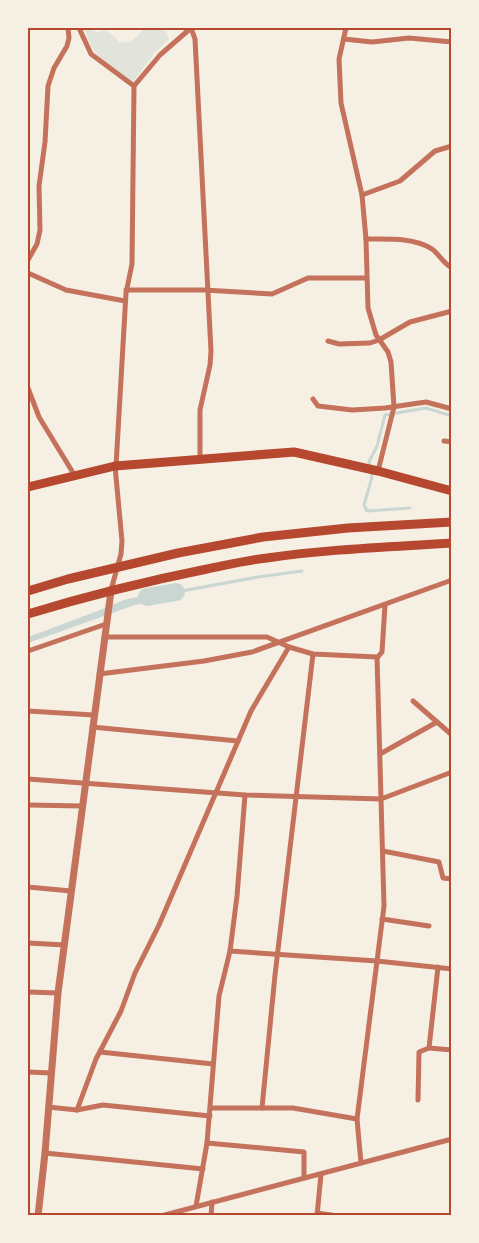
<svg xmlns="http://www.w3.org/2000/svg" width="479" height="1243" viewBox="0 0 479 1243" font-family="Roboto,sans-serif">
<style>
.green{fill:#e2e4dc}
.water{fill:#c9d6d2}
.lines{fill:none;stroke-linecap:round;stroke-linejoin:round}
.stream{stroke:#c9d6d2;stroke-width:3}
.river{stroke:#c9d6d2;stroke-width:18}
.minor{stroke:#c5725c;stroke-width:5}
.tertiary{stroke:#c5725c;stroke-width:7}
.primary{stroke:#b5482f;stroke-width:9}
.trunk{stroke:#b5482f;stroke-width:9}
.rail{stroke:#cf8b77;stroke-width:3}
.neatline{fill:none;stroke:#b5482f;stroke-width:2}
</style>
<rect width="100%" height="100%" fill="#f6efe4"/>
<!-- green -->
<path class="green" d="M85 28H94V31L98 32 104 30C110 33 116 36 119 42 130 45 138 36 144 28H155L165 31 169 39 154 54 133 82C111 67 90 56 85 28Z"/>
<!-- water -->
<path class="water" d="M169 590 174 596 135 605 28 643V637L95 612 124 600Z"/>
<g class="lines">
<!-- stream -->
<g class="stream">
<path d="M410 508 367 511 364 505 372 477 369 462 377 446 385 415 426 408 452 416"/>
<path d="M176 592 258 577 302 571"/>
</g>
<!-- river -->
<path class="river" d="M147 597 176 592"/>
<!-- minor -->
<g class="minor">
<path d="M79 28 91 54 134 86 132 264 126 293 116 466"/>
<path d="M191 28 195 39 211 351 210 365 200 410V460"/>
<path d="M346 28 339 59 341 103 362 195 366 239 368 308 376 335 388 352 391 362 394 407 378 471"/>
<path d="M344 39 372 42 409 38 452 42"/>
<path d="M134 86 160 55 191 28"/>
<path d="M362 195 400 181 435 151 452 146"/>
<path d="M366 239C386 239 414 237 432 249 439 254 443 263 452 268"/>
<path d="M28 260 37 244 40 230 39 186 45 142 48 86 54 68 67 46 69 38 68 28"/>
<path d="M28 273 66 290 125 301"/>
<path d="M126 290H204L272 294 308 278H366"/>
<path d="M328 341 339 344 370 343 379 340 410 322 452 311"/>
<path d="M28 388 39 417 75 476"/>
<path d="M313 399 318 406 352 410 385 408 426 402 452 409"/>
<path d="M444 441 452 442"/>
<path d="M111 590 121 554 122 541 115 466"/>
<path d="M104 637H267L289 647 313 654 377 657 384 906 357 1119 361 1163"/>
<path d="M28 651 106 624"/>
<path d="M377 658 382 652 385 605"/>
<path d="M99 674 204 661 252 652 452 580"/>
<path d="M413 701 452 735"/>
<path d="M28 711 94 715"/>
<path d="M92 727 238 741"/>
<path d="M380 754 437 722"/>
<path d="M28 779 245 795 381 799 452 772"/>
<path d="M28 805 82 806"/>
<path d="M383 851 439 862 443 878 452 879"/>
<path d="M28 887 71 891"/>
<path d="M382 919 429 926"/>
<path d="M28 943 65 945"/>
<path d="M230 951 377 961 452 969"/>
<path d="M438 967 429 1048 452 1050"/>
<path d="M28 992 58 993"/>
<path d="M100 1052 213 1064"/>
<path d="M28 1072 51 1073"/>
<path d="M418 1100 419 1052 429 1048"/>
<path d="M48 1107 77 1110 103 1105 210 1116"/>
<path d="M211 1108H293L357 1119"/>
<path d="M262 1108 275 975 313 654"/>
<path d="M77 1110 96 1059 121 1011 135 973 159 925 251 711 289 647"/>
<path d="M207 1143 304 1152V1178"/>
<path d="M45 1153 203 1169"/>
<path d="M196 1206 207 1143 219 996 230 951 237 896 245 795"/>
<path d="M317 1213 338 1216"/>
<path d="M161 1216 452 1139"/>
<path d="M211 1216 212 1202"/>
<path d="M317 1216 321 1174"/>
</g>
<!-- tertiary -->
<path class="tertiary" d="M38 1216 45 1153 58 993 111 591"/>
<!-- primary -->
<path class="primary" d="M28 487 115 466 294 452 378 471 452 491"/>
<!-- trunk -->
<g class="trunk">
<path d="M28 591 68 579 178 553 263 537 348 528 452 522"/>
<path d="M28 614C87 596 147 581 207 569 227 565 247 560 267 558 328 549 390 547 452 543"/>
</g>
<!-- rail -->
<path class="rail" d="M444 28H452"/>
</g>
<!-- border -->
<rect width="479" height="1243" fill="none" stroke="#f6efe4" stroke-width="58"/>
<rect x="29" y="29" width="421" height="1185" class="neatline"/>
</svg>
